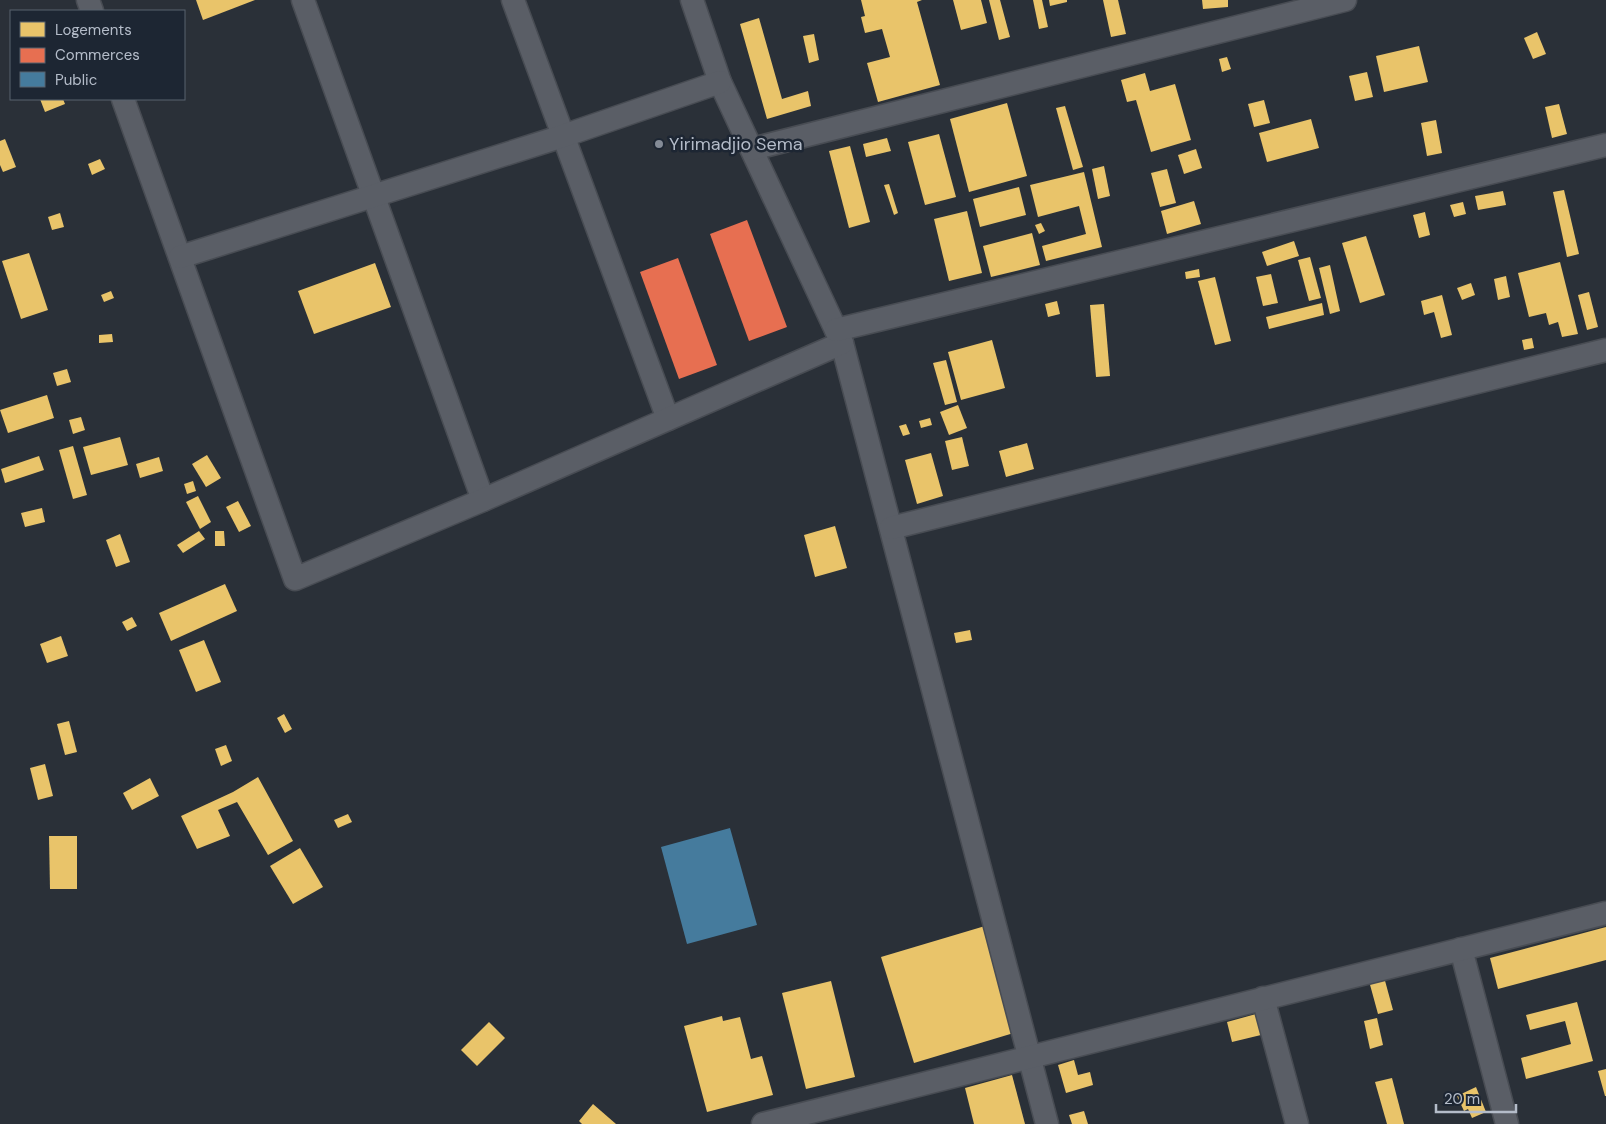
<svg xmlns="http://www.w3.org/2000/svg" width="1606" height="1124" viewBox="0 0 1606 1124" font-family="'DM Sans',sans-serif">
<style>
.homes{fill:#e9c46a}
.shops{fill:#e76f51}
.public{fill:#457b9d}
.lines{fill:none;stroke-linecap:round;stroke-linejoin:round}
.minor-casing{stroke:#484c53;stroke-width:25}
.minor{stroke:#5a5e66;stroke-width:22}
.poi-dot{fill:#848b96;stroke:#1d2633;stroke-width:2}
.labels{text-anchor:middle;stroke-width:5;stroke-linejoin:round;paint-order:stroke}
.poi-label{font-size:18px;fill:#b4bcc9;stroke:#1d2633;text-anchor:start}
</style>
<rect width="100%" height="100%" fill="#2a3038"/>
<!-- homes -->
<g class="homes">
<path d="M196 0H255L203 20Z"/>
<path d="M861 0H922L917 2 940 85 878 102 867 63 890 57 882 29 865 33 861 17 865 16Z"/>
<path d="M953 0H981L987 23 961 30Z"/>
<path d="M989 0H1000L1010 37 999 40Z"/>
<path d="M1033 0H1042L1048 27 1039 29Z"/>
<path d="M1049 0H1067V2L1050 6Z"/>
<path d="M1103 0H1118L1126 34 1111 37Z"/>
<path d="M1202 0H1228V7L1203 9Z"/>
<path d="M759 18 782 99 808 91 811 106 767 119 740 24Z"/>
<path d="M1537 32 1546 54 1533 59 1524 38Z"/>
<path d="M814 34 819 60 809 63 803 36Z"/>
<path d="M1419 46 1428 82 1384 92 1376 56Z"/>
<path d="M1227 57 1231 69 1222 72 1219 59Z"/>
<path d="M1367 72 1373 97 1355 101 1349 76Z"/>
<path d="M1145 73 1150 91 1175 84 1191 140 1151 152 1136 100 1127 102 1121 80Z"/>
<path d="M40 99H63L65 104 45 112Z"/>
<path d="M1264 100 1270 123 1254 127 1248 104Z"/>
<path d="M1007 103 1027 176 969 192 950 119Z"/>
<path d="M1559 104 1567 134 1552 138 1545 107Z"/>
<path d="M1065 106 1083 167 1073 170 1056 108Z"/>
<path d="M1311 119 1319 148 1267 162 1259 133Z"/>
<path d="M1436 120 1442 153 1427 156 1421 123Z"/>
<path d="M939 134 956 197 925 205 908 142Z"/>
<path d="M887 138 891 151 866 157 863 144Z"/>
<path d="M5 139 16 167 3 172 0 165V141Z"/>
<path d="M850 146 870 222 849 228 829 151Z"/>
<path d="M1196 149 1202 168 1184 174 1178 155Z"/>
<path d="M100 159 105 169 92 175 88 164Z"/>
<path d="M1104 166 1110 196 1098 199 1092 169Z"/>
<path d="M1167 169 1176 203 1160 207 1151 173Z"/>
<path d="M1084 172 1102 247 1046 261 1042 246 1086 234 1079 206 1038 217 1030 185Z"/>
<path d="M889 184 898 213 894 215 884 185Z"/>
<path d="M1019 187 1026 215 980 227 973 199Z"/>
<path d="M1564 190 1579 254 1567 257 1553 192Z"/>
<path d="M1503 191 1506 205 1478 210 1475 196Z"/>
<path d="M1194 201 1201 224 1167 234 1161 211Z"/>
<path d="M1463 202 1466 214 1454 217 1450 205Z"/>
<path d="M967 211 982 273 949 281 934 219Z"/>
<path d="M1425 212 1430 235 1419 238 1413 215Z"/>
<path d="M60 213 64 227 52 230 48 217Z"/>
<path d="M1041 223 1045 231 1039 234 1035 225Z"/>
<path d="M1032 233 1040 265 991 277 983 246Z"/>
<path d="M1366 236 1385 295 1360 303 1342 243Z"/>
<path d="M1294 241 1299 256 1267 266 1262 252Z"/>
<path d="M29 253 48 310 21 319 2 261Z"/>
<path d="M1310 257 1321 298 1309 301 1298 260Z"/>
<path d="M1560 262 1578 334 1562 337 1558 322 1549 325 1546 313 1529 317 1518 273Z"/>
<path d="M375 263 391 307 314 334 298 291Z"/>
<path d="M1330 265 1340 311 1330 314 1319 268Z"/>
<path d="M1199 269 1200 277 1186 279 1185 272Z"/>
<path d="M1271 274 1278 303 1263 306 1256 277Z"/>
<path d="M1506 276 1510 297 1498 300 1494 279Z"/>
<path d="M1215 277 1231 341 1215 345 1198 281Z"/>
<path d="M1471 283 1475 295 1462 300 1457 288Z"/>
<path d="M111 291 114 298 104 302 101 295Z"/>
<path d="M1589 292 1598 327 1587 330 1578 295Z"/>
<path d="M1442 295 1452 335 1441 338 1434 312 1424 315 1421 301Z"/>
<path d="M1057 301 1060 314 1048 317 1045 304Z"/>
<path d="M1322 303 1324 315 1269 329 1266 317Z"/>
<path d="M1104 304 1110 376 1096 377 1090 305Z"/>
<path d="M112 334 113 342 99 343V335Z"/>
<path d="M1532 338 1534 348 1524 350 1522 340Z"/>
<path d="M992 340 1005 388 961 400 948 352Z"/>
<path d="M946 360 957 402 945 405 933 363Z"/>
<path d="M67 369 71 382 57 386 53 373Z"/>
<path d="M47 395 54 418 8 433 0 410Z"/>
<path d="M958 405 967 428 949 435 940 412Z"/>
<path d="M81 417 85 430 73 434 69 420Z"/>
<path d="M930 418 932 425 921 428 919 421Z"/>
<path d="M906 424 910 434 903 436 899 426Z"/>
<path d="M120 437 128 465 91 475 83 447Z"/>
<path d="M962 437 969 466 952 470 945 441Z"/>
<path d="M1027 443 1034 469 1006 477 999 451Z"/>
<path d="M73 446 87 495 73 499 59 450Z"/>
<path d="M931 453 943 496 917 504 905 460Z"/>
<path d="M207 455 221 478 206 487 192 464Z"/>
<path d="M39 456 44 470 5 483 1 469Z"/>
<path d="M159 457 163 471 140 478 136 464Z"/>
<path d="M193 481 196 491 187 494 184 484Z"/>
<path d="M198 496 211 522 200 529 186 502Z"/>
<path d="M238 501 251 526 239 532 226 507Z"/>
<path d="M42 508 45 522 25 527 21 513Z"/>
<path d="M835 526 847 568 815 577 804 535Z"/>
<path d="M199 531 205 539 183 553 177 545Z"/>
<path d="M215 531H224L225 546H215Z"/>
<path d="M120 534 130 562 116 567 106 540Z"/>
<path d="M225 584 237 611 171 641 159 613Z"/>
<path d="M132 617 137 626 127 631 122 622Z"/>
<path d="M970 630 972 640 956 643 954 633Z"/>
<path d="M61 636 68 656 47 663 40 644Z"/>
<path d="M204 640 221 682 196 692 179 650Z"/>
<path d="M284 714 292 729 285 733 277 718Z"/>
<path d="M69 721 77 752 65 755 57 724Z"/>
<path d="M226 745 232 761 221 766 215 749Z"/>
<path d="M45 764 53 796 38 800 30 768Z"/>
<path d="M258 777 293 841 268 855 237 802 218 810 230 836 197 849 181 816 233 792Z"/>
<path d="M150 778 159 796 132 810 123 793Z"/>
<path d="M348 814 352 822 338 828 334 820Z"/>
<path d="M49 836H77V889H50Z"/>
<path d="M300 848 323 887 293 904 270 866Z"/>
<path d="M985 926 1017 1032 914 1063 881 957Z"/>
<path d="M1606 927V960L1498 989 1490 958Z"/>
<path d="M1384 977 1393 1010 1378 1014 1369 981Z"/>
<path d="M831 981 855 1077 806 1089 782 993Z"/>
<path d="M1577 1002 1593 1061 1526 1079 1521 1058 1571 1044 1565 1021 1530 1030 1526 1015Z"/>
<path d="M1256 1014 1261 1035 1232 1042 1227 1022Z"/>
<path d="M722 1016 723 1021 740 1017 751 1059 762 1056 773 1095 707 1112 684 1026Z"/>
<path d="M1377 1018 1383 1045 1370 1049 1364 1021Z"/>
<path d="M489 1022 505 1038 477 1066 461 1050Z"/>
<path d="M1074 1060 1078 1075 1090 1072 1093 1085 1066 1093 1058 1065Z"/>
<path d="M1606 1069V1096H1605L1598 1071Z"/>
<path d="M1012 1075 1025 1124H974L965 1088Z"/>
<path d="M1392 1078 1404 1124H1387L1375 1082Z"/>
<path d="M1476 1087 1486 1112 1472 1118 1468 1109 1464 1111 1457 1096Z"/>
<path d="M593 1104 616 1124H582L579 1121Z"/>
<path d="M1084 1111 1088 1124H1072L1069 1115Z"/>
</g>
<!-- shops -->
<g class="shops">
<path d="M747 220 787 327 749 341 710 234Z"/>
<path d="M678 258 717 365 679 379 640 272Z"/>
</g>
<!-- public -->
<path class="public" d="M730 828 757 925 687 944 661 847Z"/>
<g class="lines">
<defs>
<g id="minor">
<path d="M88 0 92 11"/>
<path d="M303 0 483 500"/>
<path d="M513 0 668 419"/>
<path d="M692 0 720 82 842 343 1047 1124"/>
<path d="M123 99 295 579 483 500 842 343"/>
<path d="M752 149 1345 0"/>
<path d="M180 257 563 136 720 82"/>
<path d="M836 330 1606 145"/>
<path d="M891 528 1606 350"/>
<path d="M1461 949 1507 1124"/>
<path d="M1263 998 1297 1124"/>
<path d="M763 1124 1606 913"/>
</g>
</defs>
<!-- minor casing -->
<use href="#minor" class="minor-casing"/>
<!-- minor -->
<use href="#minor" class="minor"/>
</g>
<!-- markers -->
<circle class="poi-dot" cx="659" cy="144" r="5"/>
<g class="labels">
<!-- poi labels -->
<g class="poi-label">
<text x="669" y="150">Yirimadjio Sema</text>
</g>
</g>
<!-- legend -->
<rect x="10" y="10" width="175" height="90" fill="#1d2633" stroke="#59626f"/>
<rect x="20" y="22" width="25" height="15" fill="#e9c46a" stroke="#59626f"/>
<text x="55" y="35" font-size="15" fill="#b4bcc9">Logements</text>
<rect x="20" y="48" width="25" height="15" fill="#e76f51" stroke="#59626f"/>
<text x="55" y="60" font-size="15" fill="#b4bcc9">Commerces</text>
<rect x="20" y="72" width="25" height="15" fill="#457b9d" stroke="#59626f"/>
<text x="55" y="85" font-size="15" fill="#b4bcc9">Public</text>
<!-- scale -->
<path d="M1436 1104v8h80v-8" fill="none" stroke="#b4bcc9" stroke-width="2.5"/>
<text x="1444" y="1104" font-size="15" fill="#b4bcc9" stroke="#1d2633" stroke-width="4" paint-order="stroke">20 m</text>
</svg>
